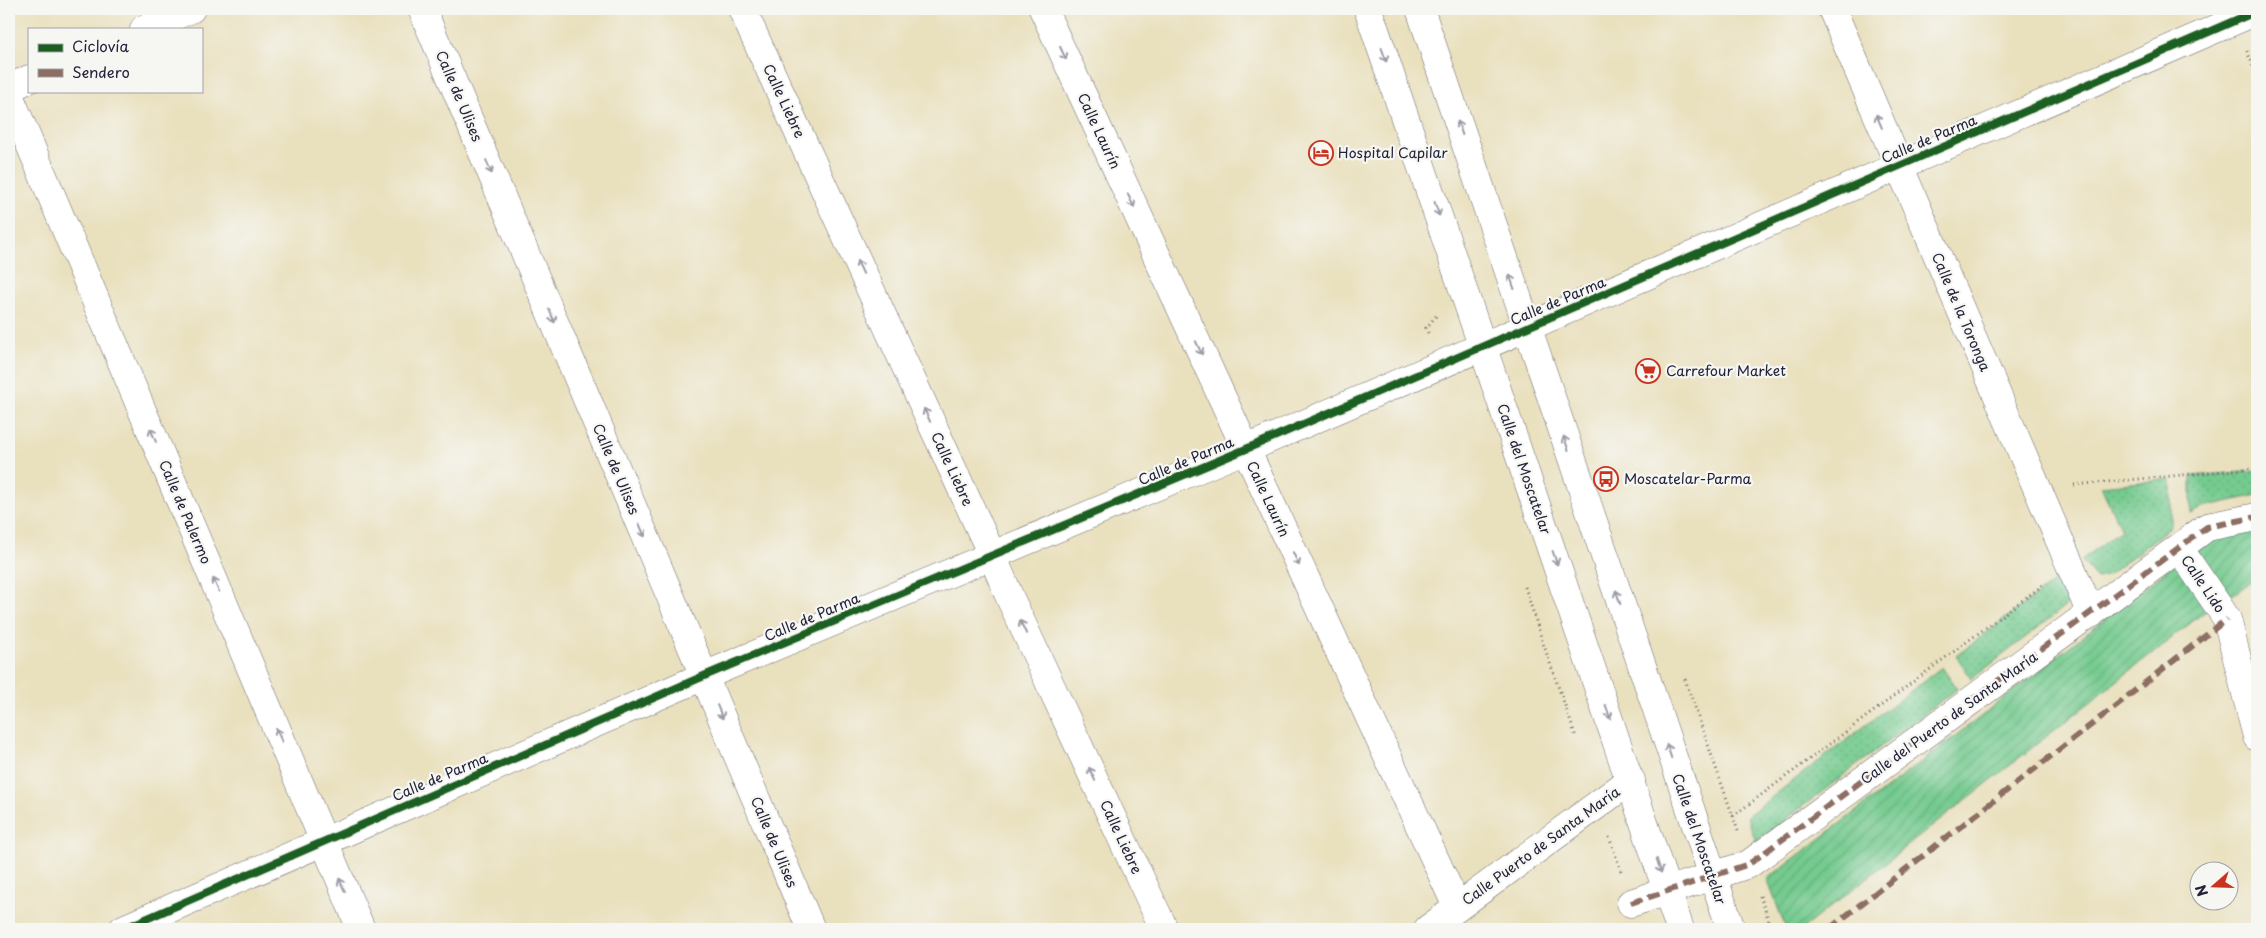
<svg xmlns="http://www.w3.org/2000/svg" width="2266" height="938" viewBox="0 0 2266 938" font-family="'Playpen Sans',sans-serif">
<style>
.grass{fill:url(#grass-dots);stroke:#4b7665}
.garden{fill:url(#garden-furrows);stroke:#4b7665}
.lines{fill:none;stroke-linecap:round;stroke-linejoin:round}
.minor-casing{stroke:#686468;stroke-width:29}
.path{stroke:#686468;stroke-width:3;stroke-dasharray:1 4;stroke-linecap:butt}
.minor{stroke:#fff;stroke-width:28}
.quiet{stroke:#8d6e63;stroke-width:6;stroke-dasharray:12 6;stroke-linecap:butt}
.cycleway-casing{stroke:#f6f6f2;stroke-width:11}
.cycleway{stroke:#1b5e20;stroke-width:8}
.oneway{stroke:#9c9ca7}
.labels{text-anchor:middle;stroke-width:4.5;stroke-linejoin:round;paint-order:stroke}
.street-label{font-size:14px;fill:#22223b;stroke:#f6f6f2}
.poi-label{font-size:14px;fill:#22223b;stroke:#f6f6f2;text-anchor:start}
</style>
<defs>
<pattern id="grass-dots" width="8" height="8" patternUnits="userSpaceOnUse" patternTransform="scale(1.25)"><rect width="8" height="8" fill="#74ca8f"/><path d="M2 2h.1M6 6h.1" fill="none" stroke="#64ad7c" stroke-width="1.8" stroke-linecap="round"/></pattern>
<pattern id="garden-furrows" width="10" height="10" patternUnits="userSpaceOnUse" patternTransform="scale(1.25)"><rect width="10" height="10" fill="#74ca8f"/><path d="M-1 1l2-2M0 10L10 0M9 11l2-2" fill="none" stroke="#64ad7c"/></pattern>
</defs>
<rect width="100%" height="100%" fill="#f6f6f2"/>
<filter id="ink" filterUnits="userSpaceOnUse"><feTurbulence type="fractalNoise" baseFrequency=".02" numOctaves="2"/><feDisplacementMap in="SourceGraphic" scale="10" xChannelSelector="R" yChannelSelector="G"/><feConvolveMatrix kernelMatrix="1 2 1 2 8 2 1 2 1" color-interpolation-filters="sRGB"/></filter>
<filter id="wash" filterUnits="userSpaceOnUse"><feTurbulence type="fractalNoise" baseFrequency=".0096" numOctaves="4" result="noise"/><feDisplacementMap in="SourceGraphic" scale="20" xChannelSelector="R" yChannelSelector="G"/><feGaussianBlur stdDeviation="1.12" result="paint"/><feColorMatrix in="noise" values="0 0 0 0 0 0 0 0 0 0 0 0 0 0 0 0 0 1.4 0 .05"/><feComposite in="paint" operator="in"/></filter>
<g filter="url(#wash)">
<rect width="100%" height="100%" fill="#e9e0bd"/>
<!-- grass -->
<g class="grass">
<path d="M2257 471V495L2204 507 2191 514V476Z"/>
<path d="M2171 479V526L2109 575 2097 578 2081 560 2121 530 2101 486Z"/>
<path d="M2061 576 2071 588V602L1972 679 1956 656Z"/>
<path d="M1942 667 1957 689 1756 842 1747 816Z"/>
</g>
<!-- garden -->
<g class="garden">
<path d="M2257 528V595L2251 582 2224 601 2188 552 2203 542Z"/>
<path d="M2185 555 2216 603 1802 929H1786L1767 879 1988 711Z"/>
</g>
</g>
<g filter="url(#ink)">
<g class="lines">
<defs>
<g id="minor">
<path d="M422 9 811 929"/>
<path d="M742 9 992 555 1010 598 1164 929"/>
<path d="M1043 9 1457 907"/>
<path d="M1368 9 1680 929"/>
<path d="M1420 9 1731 929"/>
<path d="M1832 9 2091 614"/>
<path d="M144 29 191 9"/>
<path d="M9 88 29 79"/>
<path d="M9 95 361 929"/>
<path d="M2179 548 2227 619 2257 737"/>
<path d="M1631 903 1749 864 2207 527 2257 517"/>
<path d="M123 929 704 676 1246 449 2257 11"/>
<path d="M1428 929 1631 780"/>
</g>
</defs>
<!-- minor casing -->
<use href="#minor" class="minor-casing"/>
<!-- path -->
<g class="path">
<path d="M2247 51 2257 76"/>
<path d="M1428 333 1426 328 1436 316"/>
<path d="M2074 485 2257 468"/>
<path d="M1525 587 1544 646 1576 737"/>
<path d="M1685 679 1738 831"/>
<path d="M1733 816 2043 585"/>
<path d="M1609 837 1621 871"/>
<path d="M1760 896 1772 929"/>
</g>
<!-- minor -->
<use href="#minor" class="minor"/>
<!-- quiet -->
<g class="quiet">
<path d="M1631 903 1749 864 2207 527 2257 517"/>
<path d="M1829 929 2227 619"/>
</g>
<defs>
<path id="cycleway" d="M123 929 704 676 1246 449 2257 11"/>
</defs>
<!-- cycleway casing -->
<use href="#cycleway" class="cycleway-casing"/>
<!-- cycleway -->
<use href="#cycleway" class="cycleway"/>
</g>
<!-- one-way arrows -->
<defs><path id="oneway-shaft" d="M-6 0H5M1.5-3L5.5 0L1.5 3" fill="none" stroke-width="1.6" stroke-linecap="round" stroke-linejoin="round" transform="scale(1.25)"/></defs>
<g class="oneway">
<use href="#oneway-shaft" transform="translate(1063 53) rotate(65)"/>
<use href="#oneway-shaft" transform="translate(1384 55) rotate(71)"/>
<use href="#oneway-shaft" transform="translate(1879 121) rotate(-113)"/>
<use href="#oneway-shaft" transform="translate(1460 128) rotate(-109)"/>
<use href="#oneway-shaft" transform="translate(489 167) rotate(67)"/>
<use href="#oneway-shaft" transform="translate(1131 201) rotate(65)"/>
<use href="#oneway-shaft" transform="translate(1437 209) rotate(71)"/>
<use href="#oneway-shaft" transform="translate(860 267) rotate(-115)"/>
<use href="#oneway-shaft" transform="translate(1512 282) rotate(-109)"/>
<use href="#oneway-shaft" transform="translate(552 316) rotate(67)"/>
<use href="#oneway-shaft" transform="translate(1199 348) rotate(65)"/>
<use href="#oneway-shaft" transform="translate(927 415) rotate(-115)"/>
<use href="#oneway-shaft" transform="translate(153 435) rotate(-113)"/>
<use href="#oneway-shaft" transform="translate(1566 443) rotate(-109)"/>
<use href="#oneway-shaft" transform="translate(642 530) rotate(67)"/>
<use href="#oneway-shaft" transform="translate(1555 558) rotate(71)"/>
<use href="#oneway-shaft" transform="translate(1296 559) rotate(65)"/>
<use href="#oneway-shaft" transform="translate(216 585) rotate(-113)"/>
<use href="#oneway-shaft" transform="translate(1618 597) rotate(-108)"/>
<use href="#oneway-shaft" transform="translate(1023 627) rotate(-115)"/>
<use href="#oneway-shaft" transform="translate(720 712) rotate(67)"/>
<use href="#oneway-shaft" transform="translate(1608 712) rotate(71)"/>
<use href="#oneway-shaft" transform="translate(279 735) rotate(-113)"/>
<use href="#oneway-shaft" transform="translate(1669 751) rotate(-108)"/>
<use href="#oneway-shaft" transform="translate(1092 774) rotate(-115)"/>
<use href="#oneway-shaft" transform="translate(1659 866) rotate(72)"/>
<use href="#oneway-shaft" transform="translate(342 885) rotate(-114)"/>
</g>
</g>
<!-- icons -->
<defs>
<symbol id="hotel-ring" viewBox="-11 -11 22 22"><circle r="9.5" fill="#f6f6f2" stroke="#c8321e" stroke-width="1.5"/><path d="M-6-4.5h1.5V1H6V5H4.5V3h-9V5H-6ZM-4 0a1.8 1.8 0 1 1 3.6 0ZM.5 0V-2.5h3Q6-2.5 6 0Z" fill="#c8321e"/></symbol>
<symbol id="supermarket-ring" viewBox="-11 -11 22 22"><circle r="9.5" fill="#f6f6f2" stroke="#c8321e" stroke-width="1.5"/><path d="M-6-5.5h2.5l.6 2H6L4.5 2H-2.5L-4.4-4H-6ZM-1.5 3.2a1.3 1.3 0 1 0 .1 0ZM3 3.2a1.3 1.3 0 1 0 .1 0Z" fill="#c8321e"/></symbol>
<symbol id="bus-ring" viewBox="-11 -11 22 22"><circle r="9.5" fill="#f6f6f2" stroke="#c8321e" stroke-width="1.5"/><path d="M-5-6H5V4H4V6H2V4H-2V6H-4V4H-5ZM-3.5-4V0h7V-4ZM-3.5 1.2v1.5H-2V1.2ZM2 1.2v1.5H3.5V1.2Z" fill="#c8321e"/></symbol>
</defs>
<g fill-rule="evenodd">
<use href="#hotel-ring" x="1307" y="139" width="28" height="28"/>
<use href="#supermarket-ring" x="1634" y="357" width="28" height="28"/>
<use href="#bus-ring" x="1592" y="465" width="28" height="28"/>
</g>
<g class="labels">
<!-- street labels -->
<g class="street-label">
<text transform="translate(459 96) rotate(67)" y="5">Calle de Ulises</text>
<text transform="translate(784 101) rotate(65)" y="5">Calle Liebre</text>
<text transform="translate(1099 131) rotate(65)" y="5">Calle Laurín</text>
<text transform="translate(1929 139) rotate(-23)" y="5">Calle de Parma</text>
<text transform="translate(1558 301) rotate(-23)" y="5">Calle de Parma</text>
<text transform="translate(1961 312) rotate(67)" y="5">Calle de la Toronga</text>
<text transform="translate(1186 461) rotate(-23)" y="5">Calle de Parma</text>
<text transform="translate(616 469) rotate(67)" y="5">Calle de Ulises</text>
<text transform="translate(952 469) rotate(65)" y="5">Calle Liebre</text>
<text transform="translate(1524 469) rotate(71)" y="5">Calle del Moscatelar</text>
<text transform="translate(1268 499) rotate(65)" y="5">Calle Laurín</text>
<text transform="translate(185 512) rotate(67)" y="5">Calle de Palermo</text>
<text transform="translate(2203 584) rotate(56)" y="5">Calle Lido</text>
<text transform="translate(812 617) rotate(-23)" y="5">Calle de Parma</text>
<text transform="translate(1949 718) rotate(-36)" y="5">Calle del Puerto de Santa María</text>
<text transform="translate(440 777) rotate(-23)" y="5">Calle de Parma</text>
<text transform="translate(1121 837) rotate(65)" y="5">Calle Liebre</text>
<text transform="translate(1699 839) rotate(71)" y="5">Calle del Moscatelar</text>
<text transform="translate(774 842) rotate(67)" y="5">Calle de Ulises</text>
<text transform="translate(1541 846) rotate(-36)" y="5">Calle Puerto de Santa María</text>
</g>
<!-- poi labels -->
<g class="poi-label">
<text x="1338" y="158">Hospital Capilar</text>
<text x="1666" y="376">Carrefour Market</text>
<text x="1624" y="484">Moscatelar-Parma</text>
</g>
</g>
<!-- margin -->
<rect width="2266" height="938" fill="none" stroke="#f6f6f2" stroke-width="30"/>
<!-- legend -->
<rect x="28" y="28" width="175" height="65" fill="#f6f6f2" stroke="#a1a1a9"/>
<rect x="38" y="44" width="25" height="8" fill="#1b5e20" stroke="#a1a1a9"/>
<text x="72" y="52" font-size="15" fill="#22223b">Ciclovía</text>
<rect x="38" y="69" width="25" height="8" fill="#8d6e63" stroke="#a1a1a9"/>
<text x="72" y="78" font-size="15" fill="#22223b">Sendero</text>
<!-- north arrow -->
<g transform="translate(2214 886) rotate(250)"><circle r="24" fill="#f6f6f2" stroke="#a1a1a9"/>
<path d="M0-4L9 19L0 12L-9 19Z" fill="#c8321e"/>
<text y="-8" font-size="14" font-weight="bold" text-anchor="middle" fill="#22223b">N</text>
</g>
</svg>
